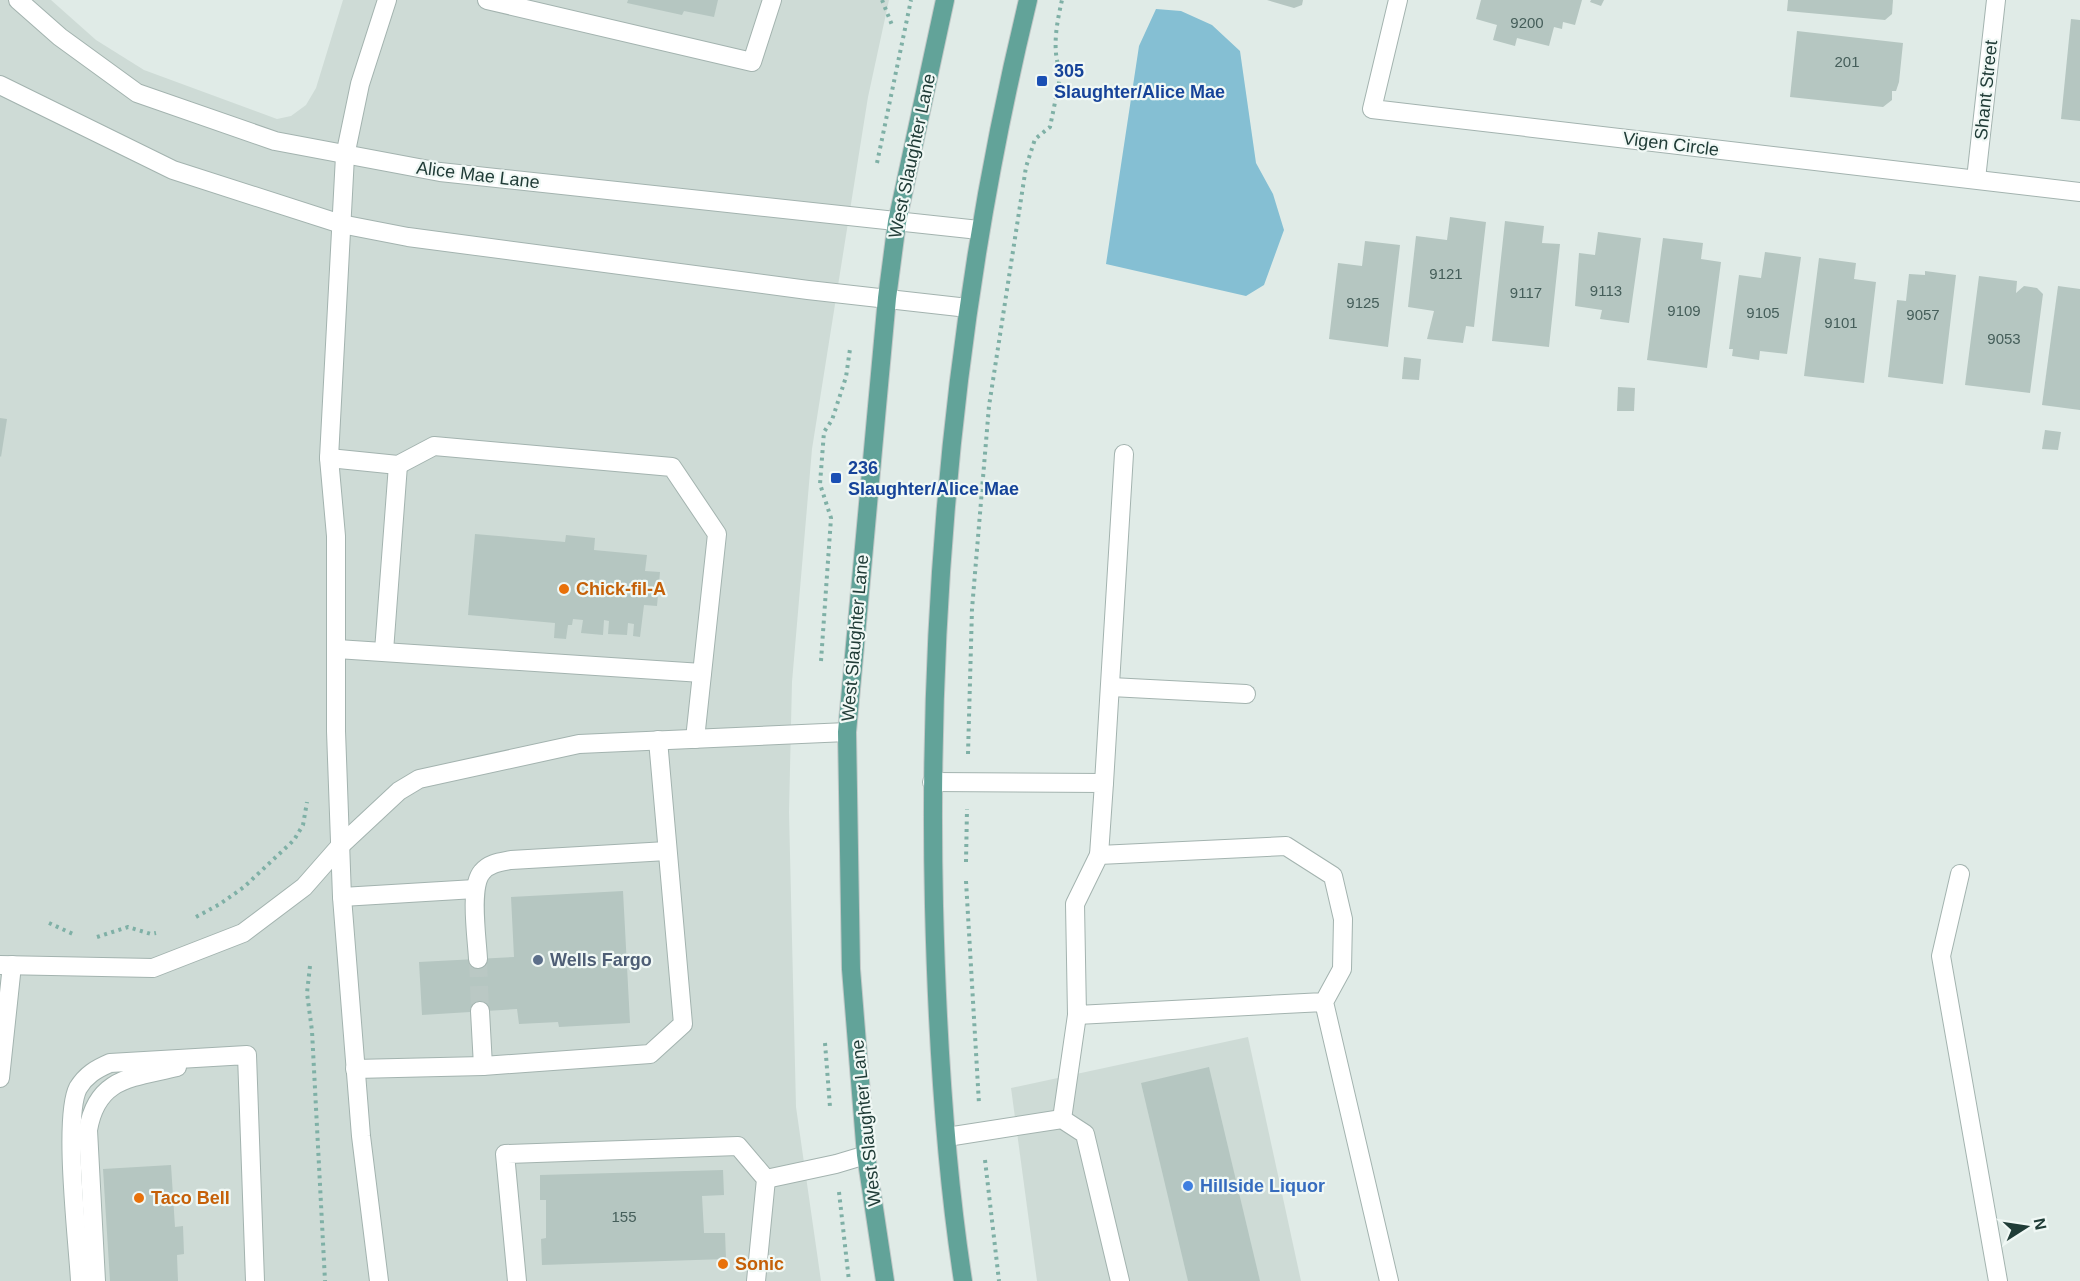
<svg xmlns="http://www.w3.org/2000/svg" width="2080" height="1281" viewBox="0 0 2080 1281" font-family="Helvetica,sans-serif">
<style>
.built{fill:#cedbd6}
.water{fill:#85bfd3}
.building{fill:#b5c6c1}
.lines{fill:none;stroke-linecap:round;stroke-linejoin:round}
.minor-tunnel{stroke:#bac8c4;stroke-width:18;stroke-dasharray:18 9;stroke-linecap:butt}
.minor-casing{stroke:#a3b3af;stroke-width:20}
.major-casing{stroke:#c1c8c7;stroke-width:20}
.path{stroke:#7fb0a6;stroke-width:4;stroke-dasharray:3 4.5;stroke-linecap:butt}
.minor{stroke:#fff;stroke-width:18}
.major{stroke:#62a399;stroke-width:18}
.transit-dot{fill:#1a4fb4;stroke:#f0f8f5;stroke-width:2}
.food-dot{fill:#e8710a;stroke:#f0f8f5;stroke-width:2}
.service-dot{fill:#5c6f8a;stroke:#f0f8f5;stroke-width:2}
.shop-dot{fill:#3f7fe0;stroke:#f0f8f5;stroke-width:2}
.labels{text-anchor:middle;stroke-width:4.5;stroke-linejoin:round;paint-order:stroke}
.number-label{font-size:15px;fill:#455e5a}
.transit-label{font-size:18px;font-weight:bold;fill:#164399;stroke:#f0f8f5;text-anchor:start}
.street-label{font-size:18px;fill:#203c37;stroke:#f0f8f5}
.food-label{font-size:18px;font-weight:bold;fill:#c56008;stroke:#f0f8f5;text-anchor:start}
.service-label{font-size:18px;font-weight:bold;fill:#4e5e75;stroke:#f0f8f5;text-anchor:start}
.shop-label{font-size:18px;font-weight:bold;fill:#366cbe;stroke:#f0f8f5;text-anchor:start}
</style>
<rect width="100%" height="100%" fill="#e0ebe7"/>
<!-- built -->
<g class="built">
<path d="M0 0H51L96 40 144 70 277 119 291 116 306 105 316 88 343 0H889L868 97 812 449 792 682 789 812 796 1107 821 1281H0Z"/>
<path d="M1248 1037 1301 1281H1037L1011 1088Z"/>
</g>
<!-- water -->
<path class="water" d="M1156 9 1181 11 1212 25 1240 51 1256 163 1273 194 1284 230 1264 285 1246 296 1106 264 1139 46Z"/>
<!-- building -->
<g class="building">
<path d="M628 0H718L714 17 684 11 682 15 627 3Z"/>
<path d="M1267 0H1303L1302 5 1294 8Z"/>
<path d="M1481 0H1582L1575 25 1563 22 1562 29 1554 27 1549 46 1517 38 1515 46 1493 40 1497 25 1476 19Z"/>
<path d="M1591 0H1604L1601 6 1590 2Z"/>
<path d="M1788 0H1893L1892 14 1885 20 1787 11Z"/>
<path d="M2071 19 2080 20V121L2061 119Z"/>
<path d="M1797 31 1903 43 1899 82 1896 91H1892V100L1883 107 1790 97Z"/>
<path d="M1450 217 1486 222 1474 327 1466 326 1463 343 1427 339 1434 311 1408 307 1416 236 1447 240Z"/>
<path d="M1505 221 1544 226 1542 243 1560 244 1549 347 1492 341Z"/>
<path d="M1598 232 1641 238 1629 323 1600 319 1602 310 1575 306 1579 253 1595 255Z"/>
<path d="M1663 238 1703 243 1701 259 1721 262 1707 368 1647 360Z"/>
<path d="M1365 241 1400 245 1388 347 1329 339 1338 263 1362 266Z"/>
<path d="M1765 252 1801 257 1787 354 1760 351 1759 360 1732 356 1733 349H1729L1739 275 1761 278Z"/>
<path d="M1819 258 1856 263 1854 279 1876 282 1864 383 1804 376Z"/>
<path d="M1925 271 1956 275 1943 384 1888 377 1897 300 1906 301 1909 274 1925 275Z"/>
<path d="M1979 276 2017 281 2016 293 2024 286 2037 288 2043 294 2030 393 1965 385Z"/>
<path d="M2058 286 2080 289V410L2042 405Z"/>
<path d="M1404 357 1421 359 1419 380 1402 379Z"/>
<path d="M1618 387 1635 388 1634 411H1617Z"/>
<path d="M0 418 7 419 1 457 0 456Z"/>
<path d="M2045 430 2061 432 2058 450 2042 449Z"/>
<path d="M475 534 565 542 566 535 595 538 594 550 647 555 645 571 660 572 657 606 644 605 640 637 633 636 634 624 628 623 627 635 608 634 609 621 604 620 603 635 581 633 583 620 573 619 572 625H568L566 639 554 638 555 623 468 615Z"/>
<path d="M623 891 630 1023 559 1027 558 1022 519 1024 517 1009 422 1015 419 962 514 957 511 897Z"/>
<path d="M1209 1067 1260 1281H1188L1141 1083Z"/>
<path d="M171 1165 175 1227 183 1226 184 1254 177 1255 178 1281H110L103 1169Z"/>
<path d="M723 1170 724 1195 702 1196 704 1233H725L726 1259 542 1265 541 1239 546 1238V1200H540V1175Z"/>
</g>
<g class="lines">
<!-- minor-tunnel -->
<path class="minor-tunnel" d="M478 959 480 1011"/>
<defs>
<g id="minor">
<path d="M18 0 60 37 137 93 275 141 440 172 979 230"/>
<path d="M487 0 752 62 772 0"/>
<path d="M1398 0 1372 109 2080 192"/>
<path d="M0 85 173 170 341 224 408 237 808 290 968 308"/>
<path d="M1976 179 1996 0"/>
<path d="M329 458 398 465 434 446 672 467 717 534 695 739"/>
<path d="M337 649 702 673"/>
<path d="M384 651 398 465"/>
<path d="M1111 687 1246 694"/>
<path d="M932 782 1104 783 1099 855"/>
<path d="M1104 783 1124 454"/>
<path d="M1960 874 1941 956 1998 1281"/>
<path d="M342 897 475 889"/>
<path d="M478 959C477 938 469 887 482 872 489 863 501 862 511 860L667 851"/>
<path d="M0 965 153 968 243 933 304 887 340 846 399 791 419 779 579 744 847 732"/>
<path d="M1324 1002 1077 1015 1075 904 1099 855 1286 846 1333 876 1343 919 1342 969 1324 1002 1389 1281"/>
<path d="M480 1011 483 1066"/>
<path d="M355 1069 483 1066 650 1054 683 1024 658 740"/>
<path d="M0 1078 12 965"/>
<path d="M1062 1119 1077 1015"/>
<path d="M947 1137 1062 1119 1085 1134 1120 1281"/>
<path d="M766 1179 836 1164 866 1155"/>
<path d="M80 1281C78 1242 63 1118 78 1088 86 1075 96 1069 110 1063L247 1055 255 1281"/>
<path d="M96 1281 88 1130C97 1077 132 1078 177 1067"/>
<path d="M379 1281 361 1136 342 897 336 731V536L329 458 345 156 360 84 387 0"/>
<path d="M517 1281 505 1154 738 1146 766 1179 756 1281"/>
</g>
<g id="major">
<path d="M885 1281 866 1155 851 969 847 732 887 298 897 222 945 0"/>
<path d="M963 1281C944 1158 937 1031 934 906 927 602 956 296 1028 0"/>
</g>
</defs>
<!-- minor casing -->
<use href="#minor" class="minor-casing"/>
<!-- major casing -->
<use href="#major" class="major-casing"/>
<!-- path -->
<g class="path">
<path d="M882 0 892 25"/>
<path d="M877 163 911 0"/>
<path d="M821 661 831 518 820 484 824 432 832 420 846 377 850 349"/>
<path d="M968 754 972 609 989 406 1026 167 1035 139 1050 127 1061 73C1051 51 1057 22 1062 0"/>
<path d="M966 862 967 809"/>
<path d="M966 881 979 1104"/>
<path d="M196 917 220 904 244 887 294 840 303 825 307 802"/>
<path d="M49 923 75 935"/>
<path d="M97 937 128 927 151 934 156 933"/>
<path d="M310 966 307 993 312 1031 325 1281"/>
<path d="M825 1043 830 1107"/>
<path d="M985 1160 999 1281"/>
<path d="M839 1192 849 1281"/>
</g>
<!-- minor -->
<use href="#minor" class="minor"/>
<!-- major -->
<use href="#major" class="major"/>
</g>
<!-- markers -->
<g class="transit-dot">
<rect x="1036" y="75" width="12" height="12" rx="3"/>
<rect x="830" y="472" width="12" height="12" rx="3"/>
</g>
<g class="food-dot">
<circle cx="564" cy="589" r="6"/>
<circle cx="139" cy="1198" r="6"/>
<circle cx="723" cy="1264" r="6"/>
</g>
<circle class="service-dot" cx="538" cy="960" r="6"/>
<circle class="shop-dot" cx="1188" cy="1186" r="6"/>
<g class="labels">
<!-- number labels -->
<g class="number-label">
<text x="1527" y="28">9200</text>
<text x="1847" y="67">201</text>
<text x="1446" y="279">9121</text>
<text x="1606" y="296">9113</text>
<text x="1526" y="298">9117</text>
<text x="1363" y="308">9125</text>
<text x="1684" y="316">9109</text>
<text x="1763" y="318">9105</text>
<text x="1923" y="320">9057</text>
<text x="1841" y="328">9101</text>
<text x="2004" y="344">9053</text>
<text x="624" y="1222">155</text>
</g>
<!-- transit labels -->
<g class="transit-label">
<text x="1054" y="77">305<tspan x="1054" dy="21">Slaughter/Alice Mae</tspan></text>
<text x="848" y="474">236<tspan x="848" dy="21">Slaughter/Alice Mae</tspan></text>
</g>
<!-- street labels -->
<g class="street-label">
<text transform="translate(1986 90) rotate(-84)" y="6">Shant Street</text>
<text transform="translate(1671 144) rotate(7)" y="6">Vigen Circle</text>
<text transform="translate(912 156) rotate(-78)" y="6">West Slaughter Lane</text>
<text transform="translate(478 175) rotate(7)" y="6">Alice Mae Lane</text>
<text transform="translate(855 638) rotate(-85)" y="6">West Slaughter Lane</text>
<text transform="translate(866 1123) rotate(-96)" y="6">West Slaughter Lane</text>
</g>
<!-- food labels -->
<g class="food-label">
<text x="576" y="595">Chick-fil-A</text>
<text x="151" y="1204">Taco Bell</text>
<text x="735" y="1270">Sonic</text>
</g>
<!-- service labels -->
<g class="service-label">
<text x="550" y="966">Wells Fargo</text>
</g>
<!-- shop labels -->
<g class="shop-label">
<text x="1200" y="1192">Hillside Liquor</text>
</g>
</g>
<!-- north arrow -->
<g transform="translate(2026 1227) rotate(78)" stroke="#f0f8f5" stroke-width="4.5" paint-order="stroke">
<path d="M0-4.5L10 22L0 15L-10 22Z" fill="#203c37"/>
<text y="-9" font-size="16" font-weight="bold" text-anchor="middle" fill="#203c37">N</text>
</g>
</svg>
